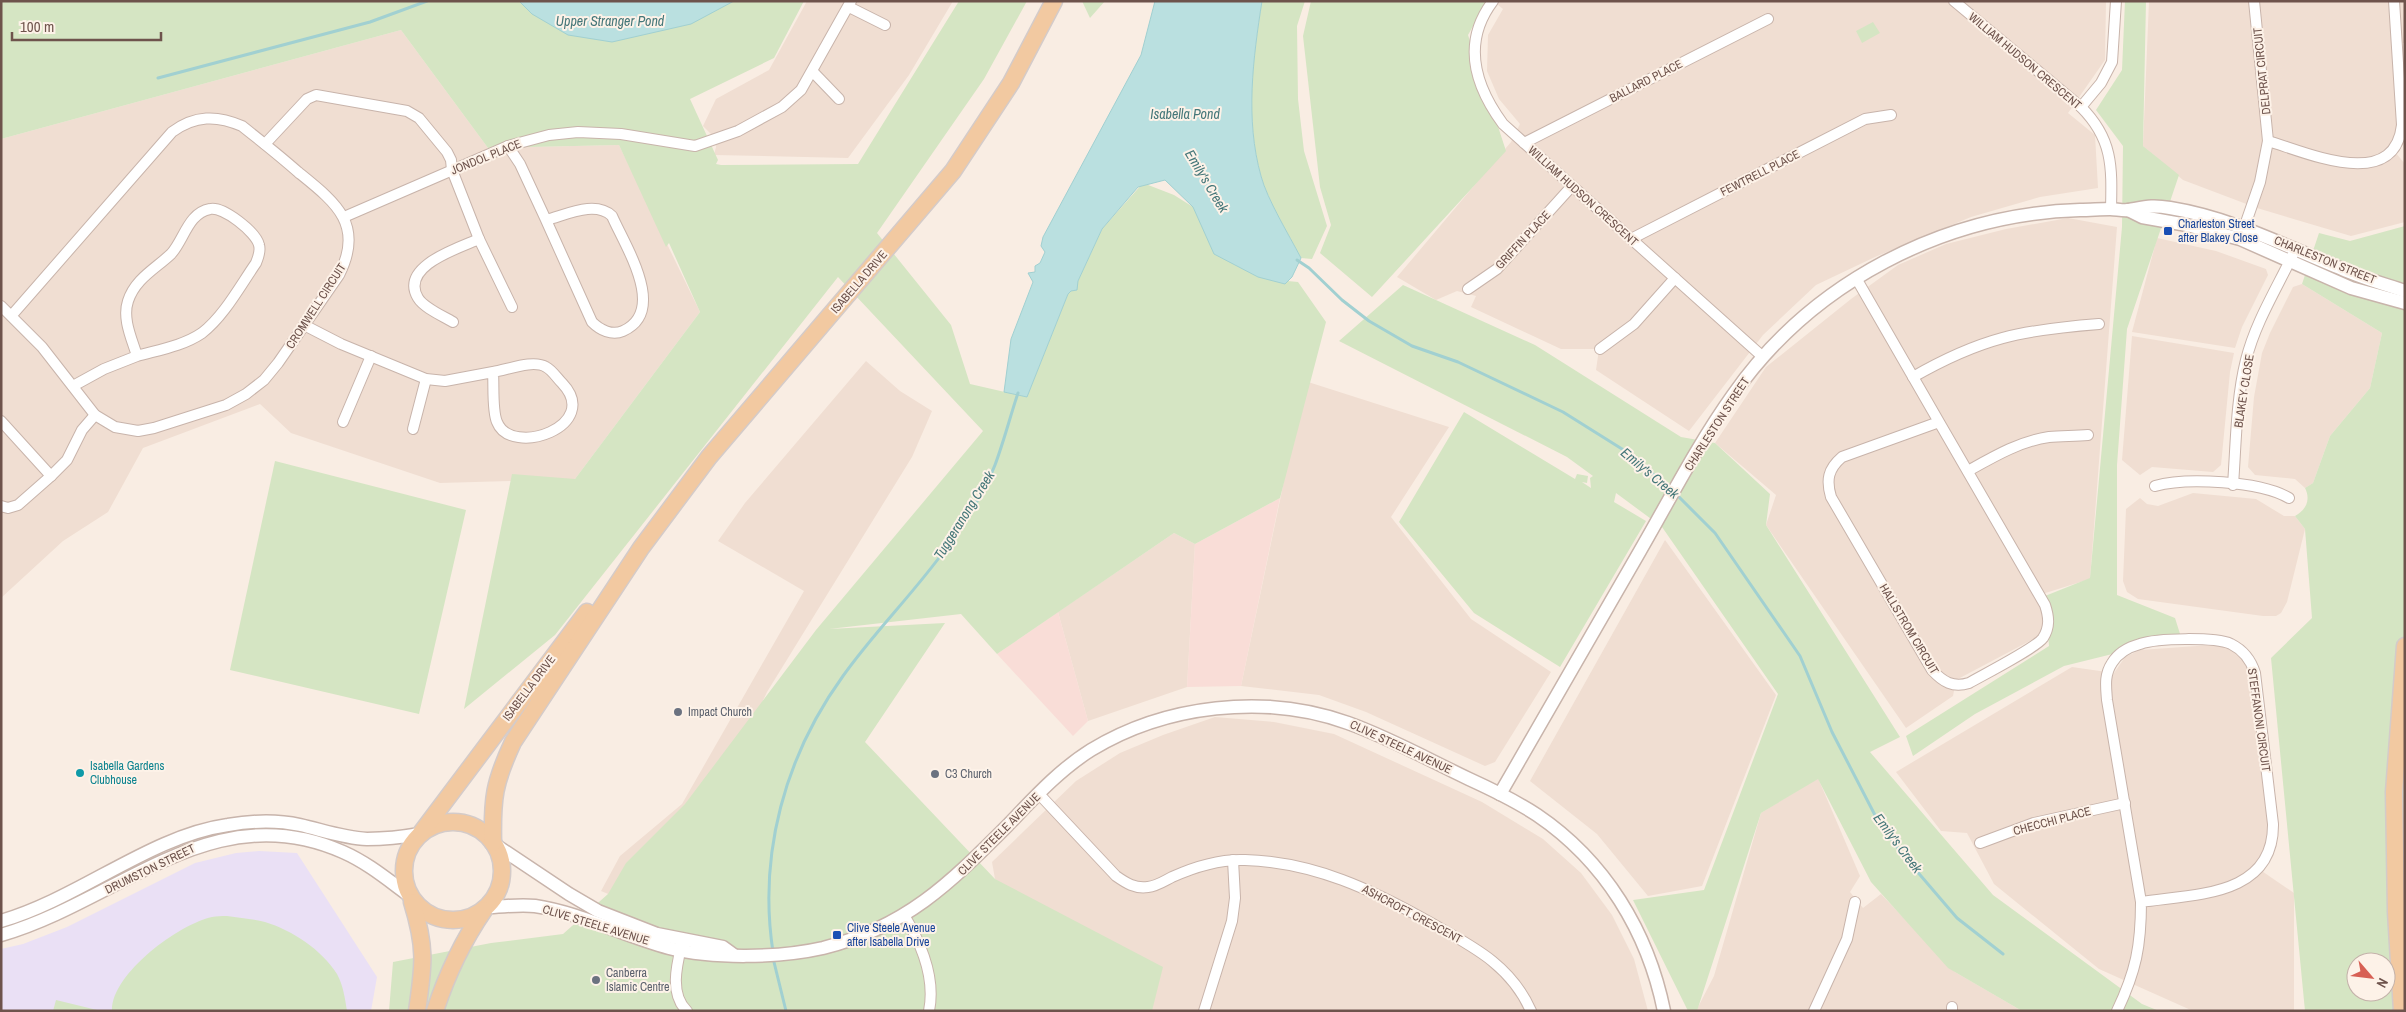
<svg xmlns="http://www.w3.org/2000/svg" width="2406" height="1012" viewBox="0 0 2406 1012" font-family="'Archivo Narrow',sans-serif">
<style>
.residential{fill:#f0ded2}
.commercial{fill:#f9ddd7}
.education{fill:#eae0f5}
.green{fill:#d5e5c3;fill-rule:evenodd}
.water{fill:#bae0e0;stroke:#a1d0d1}
.lines{fill:none;stroke-linecap:round;stroke-linejoin:round}
.stream{stroke:#a1d0d1;stroke-width:3}
.minor-casing{stroke:#c8b4ab;stroke-width:12}
.tertiary-casing{stroke:#c8b4ab;stroke-width:15}
.primary-casing{stroke:#d4cbc9;stroke-width:19}
.minor{stroke:#fff;stroke-width:10}
.tertiary{stroke:#fff;stroke-width:12}
.primary{stroke:#f2c9a1;stroke-width:16}
.transit-dot{fill:#1a4fb4;stroke:#fdf2e8;stroke-width:2}
.worship-dot{fill:#6b7280;stroke:#fdf2e8;stroke-width:2}
.culture-dot{fill:#0f9aa8;stroke:#fdf2e8;stroke-width:2}
.labels{text-anchor:middle;stroke-width:4;stroke-linejoin:round;paint-order:stroke}
.street-label{font-size:12px;fill:#6e534c;stroke:#fdf2e8}
.transit-label{font-size:12px;fill:#164399;stroke:#fdf2e8;text-anchor:start}
.worship-label{font-size:12px;fill:#5b616d;stroke:#fdf2e8;text-anchor:start}
.culture-label{font-size:12px;fill:#0d838f;stroke:#fdf2e8;text-anchor:start}
.water-label{font-size:14px;font-style:italic;fill:#457779;stroke:#fdf2e8}
</style>
<rect width="100%" height="100%" fill="#f9ede3"/>
<!-- residential -->
<g class="residential">
<path d="M807 1H953L909 75 848 158 714 155 716 147 715 138 703 126 716 99 769 70Z"/>
<path d="M1493 1H2106L2105 60 2068 113 2095 135 2098 188 2040 197 1971 217 1875 257 1816 285 1763 335 1689 431 1596 370 1599 349H1561L1471 307 1476 296 1457 291 1436 300 1397 277 1511 142 1520 124 1499 99 1487 71 1488 35 1503 9Z"/>
<path d="M2149 1H2405V43H2393L2399 126 2391 147 2405 164V222L2351 236 2257 208 2183 180 2143 146Z"/>
<path d="M401 30 488 148 619 145 700 312 575 479 440 483 291 433 260 404 143 448 108 512 63 541 1 598V139Z"/>
<path d="M2068 218 2117 227 2090 579 2039 595 2045 633 1956 680 1953 696 1906 728 1766 525 1776 495 1715 443 1766 367 1851 299 1898 265 1946 244 2006 229Z"/>
<path d="M2157 238 2216 251 2266 269 2268 275 2242 327 2235 348 2132 332Z"/>
<path d="M2302 284 2382 333 2370 388 2330 436 2313 483 2305 488 2295 479 2255 475 2248 467 2254 397 2262 353 2270 333 2293 287Z"/>
<path d="M2132 336 2234 353 2230 372 2221 465 2213 472 2152 467 2140 475 2122 460Z"/>
<path d="M866 361 900 391 932 411 912 457 767 692 661 916 601 891 620 856 682 804 804 591 718 541 745 503Z"/>
<path d="M1305 381 1449 427 1391 517 1471 619 1551 672 1495 762 1485 766 1366 712 1319 695 1241 686Z"/>
<path d="M2193 493 2256 499 2284 516H2295L2305 529 2287 602 2281 613 2276 616H2263L2138 599 2127 592 2123 581 2126 509 2140 498 2147 504 2158 506Z"/>
<path d="M1174 533 1195 544 1187 687 1088 721 1058 612Z"/>
<path d="M1665 540 1776 695 1702 886 1648 896 1597 834 1530 781Z"/>
<path d="M2211 645 2223 646 2232 650 2244 660 2249 670 2269 830 2268 840 2256 867 2294 893V1011H2193L2099 969 1994 884 1967 833 1941 831 1896 772 2072 667 2114 673 2125 657 2140 650Z"/>
<path d="M1215 717 1274 722 1334 734 1482 802 1543 839 1581 873 1612 915 1634 959 1648 1011H1151L995 879 992 862 1076 781 1120 753 1163 735Z"/>
<path d="M1818 778 1860 876 1850 892 1863 908 1881 894 1955 972 2022 1011H1696L1714 976 1761 813Z"/>
</g>
<!-- commercial -->
<g class="commercial">
<path d="M1280 498 1241 686 1187 687 1195 544Z"/>
<path d="M1058 612 1088 721 1073 736 997 654Z"/>
</g>
<!-- education -->
<path class="education" d="M259 851 297 853 377 977 371 1011H1V949L23 944 67 927 195 863 236 853Z"/>
<!-- green -->
<g class="green">
<path d="M1 1H804L774 58 690 99 718 160 716 164 721 165 858 164 959 1H1027L984 79 877 233 951 325 970 384 1027 397 1068 294 1078 281 1102 229 1143 183 1174 195 1193 207 1277 280 1298 282 1326 322 1280 498 1195 544 1174 533 997 654 961 614 829 629 945 623 865 742 995 879 1163 967 1152 1011H389L393 962 491 943 563 934 608 894 626 863 685 804 816 630 983 431 838 277 555 635 464 709 512 474 575 479 700 312 669 243 666 247 619 145 488 148 401 30 1 139Z"/>
<path d="M1082 1H1105L1090 18Z"/>
<path d="M1262 1H1305L1297 26 1298 99 1304 151 1327 226 1312 259 1301 258C1289 235 1267 199 1261 176 1245 119 1253 59 1262 1Z"/>
<path d="M1311 1H1484L1486 3 1468 35 1506 151 1372 297 1320 253 1331 225 1320 187 1303 36Z"/>
<path d="M2125 1H2146L2143 146 2179 175 2127 329 2117 465V595L2175 618 2181 637 2064 666 1975 714 1913 756 1906 736 2049 646 2045 596 2090 578 2122 227 2123 146 2096 110 2122 70Z"/>
<path d="M1873 22 1880 33 1862 43 1856 31Z"/>
<path d="M2405 226V1011H2305L2271 658 2312 618 2305 529 2295 516C2306 510 2311 500 2305 488L2313 483 2330 436 2370 388 2382 333 2302 284 2319 233 2350 241ZM2356 962H2386V992H2356Z"/>
<path d="M1403 285 1535 345 1681 437 1715 443 1770 494 1766 525 1900 737 1870 752 1993 895 2142 1004 2159 1011H2022L1948 968 1871 882 1818 779 1761 813 1697 1011H1688L1633 900 1704 890 1778 694 1662 527 1616 493 1614 502 1646 521 1560 667 1474 613 1399 522 1464 412 1575 479 1577 474 1588 476 1587 483 1582 482 1591 488 1590 478 1593 476 1567 457 1339 341Z"/>
<path d="M275 461 466 510 419 714 230 670Z"/>
<path d="M227 916C240 918 253 919 265 922 292 930 322 950 337 974 343 985 345 998 347 1011H112C111 974 179 924 212 917 216 916 222 916 227 916Z"/>
<path d="M56 1000 97 1010 96 1011H53Z"/>
</g>
<!-- water -->
<g class="water">
<path d="M519 1H734L691 24 612 42 568 35 532 14Z"/>
<path d="M1155 1H1262C1253 59 1245 119 1261 176 1267 199 1289 235 1301 258L1292 277 1285 284 1258 277 1214 254 1193 207 1165 180 1138 187 1102 229 1078 281 1077 290 1071 291 1068 294 1027 397 1004 392 1011 339 1033 282 1028 273 1035 272V266L1040 263 1045 252 1041 246 1043 237 1141 55Z"/>
</g>
<g class="lines">
<!-- stream -->
<g class="stream">
<path d="M158 78 370 22 427 1"/>
<path d="M1297 260 1309 268 1342 300 1369 321 1412 346 1458 362 1563 412 1630 454 1670 489"/>
<path d="M1675 493 1715 533 1800 656 1832 732 1878 821 1903 855 1957 918 2003 954"/>
<path d="M773 952C758 854 785 756 843 676 875 631 915 592 947 547 965 522 984 493 995 465 1004 441 1010 417 1018 393"/>
<path d="M773 958 786 1011"/>
</g>
<defs>
<g id="minor">
<path d="M1493 1C1461 43 1475 86 1503 124L1763 357"/>
<path d="M1954 1 2081 107C2113 139 2112 167 2111 209"/>
<path d="M849 7 885 25"/>
<path d="M813 72 839 99"/>
<path d="M2081 107 2101 83 2112 62 2116 1"/>
<path d="M2268 141C2306 152 2394 193 2402 125L2394 1"/>
<path d="M1524 143 1768 19"/>
<path d="M265 144 307 99 316 95 407 111 419 118 447 152 451 160 452 170 479 239 512 307"/>
<path d="M508 146 520 164 546 220C566 215 595 200 612 216 625 246 668 311 623 331 612 336 600 330 592 322L546 220"/>
<path d="M344 217 508 146 549 135 578 132 621 134 695 146 738 131 782 107 801 90 851 1"/>
<path d="M2242 234 2260 182 2268 141 2254 1"/>
<path d="M1631 239 1865 119 1891 115"/>
<path d="M1856 278 1939 422 1842 457C1828 469 1826 480 1831 497L1932 670C1943 682 1953 688 1969 683 1983 675 2036 648 2043 638 2050 627 2049 617 2045 605L1939 422"/>
<path d="M1468 289 1497 269 1572 186"/>
<path d="M1 306 42 347 95 415 115 427 138 431 154 428 226 405 246 394 264 380 278 363 339 275C365 224 335 202 298 172 280 156 261 141 242 126 217 115 195 115 172 132L12 315"/>
<path d="M453 322C443 316 424 308 418 298 399 266 459 248 479 239"/>
<path d="M304 325 341 344 426 379 445 381 493 372C494 386 492 411 497 422 511 458 603 426 562 383 557 378 552 370 546 367 533 359 507 370 493 372"/>
<path d="M1600 349 1634 324 1675 278"/>
<path d="M1913 377C1981 338 2021 330 2099 324"/>
<path d="M73 386 104 369 137 356C132 339 122 319 128 301 135 279 155 269 171 254 184 240 188 213 210 209 223 206 256 232 259 245 261 252 258 257 256 263 240 286 224 316 202 333 183 346 158 350 137 356"/>
<path d="M1 421 51 476"/>
<path d="M343 422 371 356"/>
<path d="M413 429 426 379"/>
<path d="M1968 471C1993 457 2020 441 2049 437 2062 436 2075 436 2088 435"/>
<path d="M2233 485C2236 444 2236 400 2246 360 2256 320 2279 285 2296 248"/>
<path d="M2155 486C2186 477 2260 481 2289 498"/>
<path d="M1 506 8 508 18 505 51 476 67 460 82 430 95 415"/>
<path d="M1039 794 1116 876C1126 883 1135 889 1148 887 1157 886 1164 881 1172 877 1194 867 1221 859 1245 860 1314 862 1373 890 1431 923 1472 946 1511 965 1531 1011"/>
<path d="M1980 843 2034 823 2125 803"/>
<path d="M904 915C921 943 936 977 929 1011"/>
<path d="M682 943C677 964 669 994 687 1011"/>
<path d="M1204 1011 1232 921 1235 898 1233 860"/>
<path d="M1814 1011 1847 939 1855 902"/>
<path d="M1952 1011V1007"/>
<path d="M2117 1011C2136 971 2141 946 2141 902 2194 894 2274 897 2273 824L2255 673C2251 660 2243 650 2231 644 2215 637 2157 638 2140 644 2129 647 2118 653 2112 663 2104 675 2106 687 2107 700L2141 902"/>
</g>
<g id="tertiary">
<path d="M2128 210 2142 217 2187 225 2240 239 2351 288 2405 303"/>
<path d="M1500 794C1546 713 1593 632 1640 551 1670 499 1698 444 1733 395 1812 282 1944 214 2080 210 2090 210 2100 209 2110 209 2116 209 2123 211 2129 210 2146 207 2152 205 2170 208 2232 218 2285 246 2342 269 2362 278 2384 284 2405 291"/>
<path d="M494 844 569 894 598 911 657 934 723 947 734 955"/>
<path d="M486 907C502 907 519 904 535 906 581 913 624 936 669 948 713 959 779 958 823 948 906 927 949 884 1007 826 1033 799 1059 770 1091 750 1165 705 1265 693 1348 723 1390 738 1429 760 1469 779 1493 790 1516 801 1537 815 1605 861 1648 932 1664 1011"/>
<path d="M1 921C80 898 150 836 228 825 251 821 277 820 300 825 322 830 344 838 367 839 385 839 403 837 420 834"/>
<path d="M1 935C119 901 213 794 343 852 368 863 388 880 410 896"/>
</g>
<g id="primary">
<circle cx="453" cy="871" r="49"/>
<path d="M421 833 587 612"/>
<path d="M493 843C492 798 494 783 513 742L641 548 709 457 953 171 1011 83 1054 1"/>
<path d="M412 902C426 947 424 964 417 1011"/>
<path d="M435 1011C447 974 462 942 484 910"/>
<path d="M2402 1011 2396 912 2394 792 2405 646"/>
</g>
</defs>
<!-- minor casing -->
<use href="#minor" class="minor-casing"/>
<!-- tertiary casing -->
<use href="#tertiary" class="tertiary-casing"/>
<!-- primary casing -->
<use href="#primary" class="primary-casing"/>
<!-- minor -->
<use href="#minor" class="minor"/>
<!-- tertiary -->
<use href="#tertiary" class="tertiary"/>
<!-- primary -->
<use href="#primary" class="primary"/>
</g>
<!-- markers -->
<g class="transit-dot">
<rect x="2163" y="226" width="10" height="10" rx="2.5"/>
<rect x="832" y="930" width="10" height="10" rx="2.5"/>
</g>
<g class="worship-dot">
<circle cx="678" cy="712" r="5"/>
<circle cx="935" cy="774" r="5"/>
<circle cx="596" cy="980" r="5"/>
</g>
<circle class="culture-dot" cx="80" cy="773" r="5"/>
<g class="labels">
<!-- street labels -->
<g class="street-label">
<text transform="translate(2025 61) rotate(40)" y="4">WILLIAM HUDSON CRESCENT</text>
<text transform="translate(2262 71) rotate(-96)" y="4">DELPRAT CIRCUIT</text>
<text transform="translate(1646 81) rotate(-27)" y="4">BALLARD PLACE</text>
<text transform="translate(486 157) rotate(-22)" y="4">JONDOL PLACE</text>
<text transform="translate(1760 173) rotate(-27)" y="4">FEWTRELL PLACE</text>
<text transform="translate(1583 196) rotate(42)" y="4">WILLIAM HUDSON CRESCENT</text>
<text transform="translate(1523 240) rotate(-47)" y="4">GRIFFIN PLACE</text>
<text transform="translate(2325 260) rotate(22)" y="4">CHARLESTON STREET</text>
<text transform="translate(859 282) rotate(-49)" y="4">ISABELLA DRIVE</text>
<text transform="translate(316 306) rotate(-57)" y="4">CROMWELL CIRCUIT</text>
<text transform="translate(2244 391) rotate(-81)" y="4">BLAKEY CLOSE</text>
<text transform="translate(1717 424) rotate(-57)" y="4">CHARLESTON STREET</text>
<text transform="translate(1909 629) rotate(59)" y="4">HALLSTROM CIRCUIT</text>
<text transform="translate(529 688) rotate(-53)" y="4">ISABELLA DRIVE</text>
<text transform="translate(2259 720) rotate(82)" y="4">STEFFANONI CIRCUIT</text>
<text transform="translate(1401 747) rotate(25)" y="4">CLIVE STEELE AVENUE</text>
<text transform="translate(2052 821) rotate(-15)" y="4">CHECCHI PLACE</text>
<text transform="translate(999 834) rotate(-45)" y="4">CLIVE STEELE AVENUE</text>
<text transform="translate(150 869) rotate(-26)" y="4">DRUMSTON STREET</text>
<text transform="translate(1412 914) rotate(28)" y="4">ASHCROFT CRESCENT</text>
<text transform="translate(596 925) rotate(17)" y="4">CLIVE STEELE AVENUE</text>
</g>
<!-- transit labels -->
<g class="transit-label">
<text x="2178" y="228">Charleston Street<tspan x="2178" dy="14">after Blakey Close</tspan></text>
<text x="847" y="932">Clive Steele Avenue<tspan x="847" dy="14">after Isabella Drive</tspan></text>
</g>
<!-- worship labels -->
<g class="worship-label">
<text x="688" y="716">Impact Church</text>
<text x="945" y="778">C3 Church</text>
<text x="606" y="977">Canberra<tspan x="606" dy="14">Islamic Centre</tspan></text>
</g>
<!-- culture labels -->
<g class="culture-label">
<text x="90" y="770">Isabella Gardens<tspan x="90" dy="14">Clubhouse</tspan></text>
</g>
<!-- water labels -->
<g class="water-label">
<text x="610" y="26">Upper Stranger Pond</text>
<text x="1185" y="119">Isabella Pond</text>
<text transform="translate(1207 181) rotate(59)" y="5">Emily's Creek</text>
<text transform="translate(1650 473) rotate(40)" y="5">Emily's Creek</text>
<text transform="translate(964 515) rotate(-58)" y="5">Tuggeranong Creek</text>
<text transform="translate(1898 843) rotate(53)" y="5">Emily's Creek</text>
</g>
</g>
<!-- border -->
<rect width="2406" height="1012" fill="none" stroke="#6e534c" stroke-width="5"/>
<!-- north arrow -->
<g transform="translate(2371 977) rotate(118)"><circle r="24" fill="#fdf2e8" stroke="#c4b2aa"/>
<path d="M0-4L9 19L0 12L-9 19Z" fill="#d76054"/>
<text y="-8" font-size="14" font-weight="bold" text-anchor="middle" fill="#6e534c">N</text>
</g>
<!-- scale -->
<path d="M12 32v8h149v-8" fill="none" stroke="#6e534c" stroke-width="2.5"/>
<text x="20" y="32" font-size="15" fill="#6e534c" stroke="#fdf2e8" stroke-width="4" paint-order="stroke">100 m</text>
</svg>
